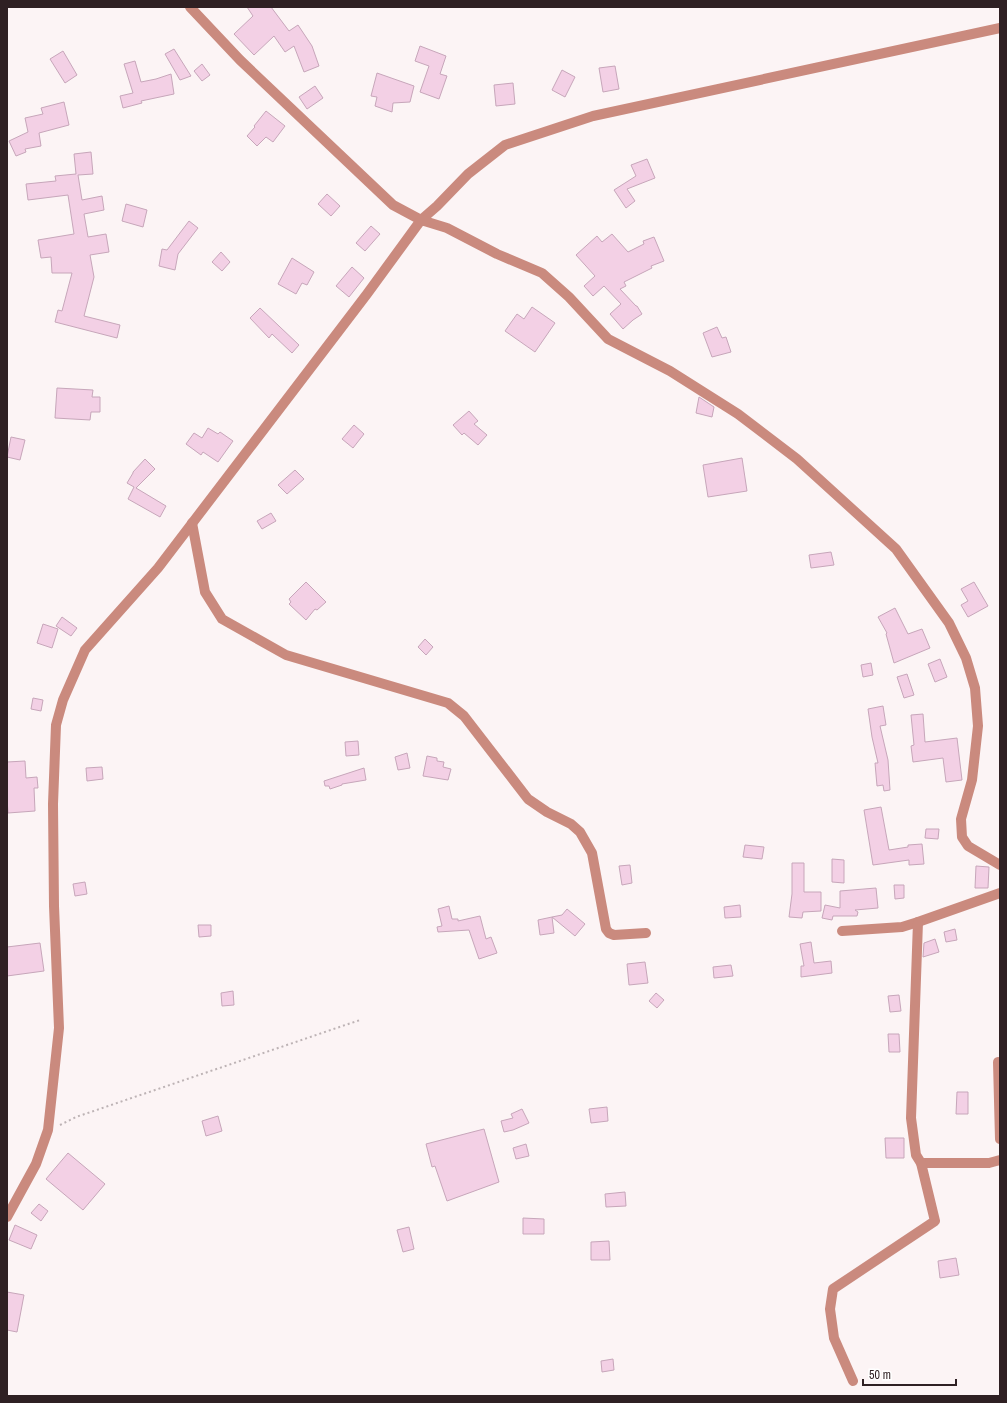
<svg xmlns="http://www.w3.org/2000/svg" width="1007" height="1403" viewBox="0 0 1007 1403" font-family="'Archivo Narrow',sans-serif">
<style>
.building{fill:#f3d0e5;stroke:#c7a6ba}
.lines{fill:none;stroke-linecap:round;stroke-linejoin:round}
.path{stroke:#bdb3b5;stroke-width:2;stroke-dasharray:2 3;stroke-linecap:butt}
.street{stroke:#ca8a7e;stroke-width:10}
</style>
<rect width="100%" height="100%" fill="#fcf4f5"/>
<!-- building -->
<g class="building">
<path d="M247 7H271L289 31 298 25 312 46 319 66 304 72 294 46 285 52 274 36 254 55 234 34 253 16Z"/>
<path d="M420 46 446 56 440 74 447 76 439 99 420 92 429 66 415 61Z"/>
<path d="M174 49 191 76 180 80 165 54Z"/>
<path d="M63 51 77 75 65 83 50 59Z"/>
<path d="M135 61 141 82 156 79 171 74 174 94 141 101 142 103 123 108 120 96 133 93 124 64Z"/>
<path d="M202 64 210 75 202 81 194 71Z"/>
<path d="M615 66 619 89 603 92 599 68Z"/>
<path d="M562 70 575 77 565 97 552 90Z"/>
<path d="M377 73 414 86 410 102 393 103 392 112 375 106 377 97 371 96Z"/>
<path d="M513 83 515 104 496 106 494 85Z"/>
<path d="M315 86 323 98 307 109 299 97Z"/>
<path d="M64 102 69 125 39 133 41 146 25 149 26 152 16 156 9 141 28 132 25 118 43 114 41 108Z"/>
<path d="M266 111 285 126 273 142 266 137 257 146 247 136 255 127 254 126Z"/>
<path d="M91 152 93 174 78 175 82 200 102 196 104 210 84 214 88 237 106 234 109 252 90 255 94 277 84 316 120 325 117 338 55 322 58 310 62 311 72 273H52L51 257 41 258 38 240 74 234 68 195 28 200 26 184 56 181 55 176 76 174 74 154Z"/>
<path d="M647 159 655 178 627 189 635 201 626 208 614 190 636 176 631 165Z"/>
<path d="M327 194 340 206 331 216 318 204Z"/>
<path d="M126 204 147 210 143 227 122 221Z"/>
<path d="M189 221 198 228 178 254 175 270 159 266 162 249 167 250Z"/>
<path d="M371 226 380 234 365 251 356 243Z"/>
<path d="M612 234 628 252 644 244 643 241 654 237 664 261 651 266 652 268 624 282 626 286 620 289 636 306H637L642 314 633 320 623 329 610 314 621 304 604 286 593 296 584 286 595 276 576 255 597 236 602 242Z"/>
<path d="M221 252 230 262 222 271 212 262Z"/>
<path d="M292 258 314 272 307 285 302 283 296 294 278 284Z"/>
<path d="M352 267 364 278 349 297 336 286Z"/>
<path d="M532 307 555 323 535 352 505 331 517 314 524 319Z"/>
<path d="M260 308 299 345 292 353 272 334 269 338 250 318Z"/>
<path d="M717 327 722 338 726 337 731 352 712 357 703 333Z"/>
<path d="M57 388 93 390 92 397H100V412H91L90 420 55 418Z"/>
<path d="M699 397 714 407 712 417 696 413Z"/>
<path d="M469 411 478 421 474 424 487 435 478 445 464 433 462 435 453 425Z"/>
<path d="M354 425 364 434 353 448 342 439Z"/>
<path d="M208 428 218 434 220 432 233 441 218 462 203 452 201 455 186 444 194 433 202 438Z"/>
<path d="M11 437 25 440 20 460 7 457Z"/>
<path d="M742 458 747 491 708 497 703 465Z"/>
<path d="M145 459 155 469 136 488 166 506 160 517 128 499 134 487 127 483 133 473V472Z"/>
<path d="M295 470 304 479 287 494 278 485Z"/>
<path d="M271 513 276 521 262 529 257 521Z"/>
<path d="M831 552 834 565 811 568 809 555Z"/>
<path d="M306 582 326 602 317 610 315 609 306 620 289 604 291 602 289 599Z"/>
<path d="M974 582 988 606 968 617 961 605 968 601 961 589Z"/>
<path d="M895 608 908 634 922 629 930 648 894 663 886 634 887 633 878 617Z"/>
<path d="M62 617 77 628 71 636 56 626Z"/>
<path d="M43 624 58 629 52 648 37 643Z"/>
<path d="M425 639 433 647 426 655 418 647Z"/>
<path d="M940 659 947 677 935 682 928 664Z"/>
<path d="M871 663 873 675 863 677 861 665Z"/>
<path d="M907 674 914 695 904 698 897 677Z"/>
<path d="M33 698 43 700 41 711 31 709Z"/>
<path d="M883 706 886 725 880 726 888 760 890 790 884 791 883 785 877 786 875 763H878L872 737 868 709Z"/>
<path d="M923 714 925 742 957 738 962 780 946 782 943 758 913 762 911 746 914 745 911 715Z"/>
<path d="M358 741 359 755 346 756 345 742Z"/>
<path d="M407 753 410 768 398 770 395 757Z"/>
<path d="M427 756 437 758V761L444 762 443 767 451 769 448 780 423 776Z"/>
<path d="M25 761 26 778 37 777 38 788H34L35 811 8 813 7 799V762Z"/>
<path d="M102 767 103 779 87 781 86 768Z"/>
<path d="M364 768 366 780 342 784V785L330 789 329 786H325L324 781Z"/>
<path d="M881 807 889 850 908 847V845L922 844 924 864 909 865V860L873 865 864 810Z"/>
<path d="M926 829H939L938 839 925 838Z"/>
<path d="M745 845 764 847 762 859 743 857Z"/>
<path d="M832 859 844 860V883L832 882Z"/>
<path d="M792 863H804V892H821V911L803 912 802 918 789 917 792 894Z"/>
<path d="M630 865 632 883 622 885 619 866Z"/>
<path d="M976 866 989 867 988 888H975Z"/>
<path d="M85 882 87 894 75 896 73 884Z"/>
<path d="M894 885H904V898L895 899Z"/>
<path d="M876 888 878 908 855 910 858 912 857 916H833L832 920 822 918 825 905 840 908V891Z"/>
<path d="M740 905 741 917 725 918 724 907Z"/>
<path d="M449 906 452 919H458V921L480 916 486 939 491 937 497 953 479 959 469 930 438 932 437 927 442 926 438 909Z"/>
<path d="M567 909 585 924 575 936 552 917 562 915Z"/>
<path d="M552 917 554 933 540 935 538 920Z"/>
<path d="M198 925H211V936L199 937Z"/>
<path d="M955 929 957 940 946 942 944 932Z"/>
<path d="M935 939 939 952 923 957 924 943Z"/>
<path d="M811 942 814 963 831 961 832 973 801 977V966H804L800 944Z"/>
<path d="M40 943 44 971 7 976V947Z"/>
<path d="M645 962 648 983 629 985 627 964Z"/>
<path d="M731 965 733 976 714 978 713 967Z"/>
<path d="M233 991 234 1005 222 1006 221 993Z"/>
<path d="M656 993 664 1000 657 1008 649 1001Z"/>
<path d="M899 995 901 1011 890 1012 888 996Z"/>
<path d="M888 1034H899L900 1052H889Z"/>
<path d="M957 1092H968V1114H956Z"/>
<path d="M607 1107 608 1121 591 1123 589 1109Z"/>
<path d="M522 1109 529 1123 513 1130 504 1132 501 1121 513 1118 511 1114Z"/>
<path d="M218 1116 222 1131 206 1136 202 1121Z"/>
<path d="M484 1129 499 1182 447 1201 435 1166 432 1167 426 1144Z"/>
<path d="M885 1138H904V1158H886Z"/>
<path d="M526 1144 529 1156 516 1159 513 1148Z"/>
<path d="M68 1153 105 1184 83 1210 46 1179Z"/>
<path d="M625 1192 626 1206 606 1207 605 1194Z"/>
<path d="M39 1204 48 1211 41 1221 31 1213Z"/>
<path d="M523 1218 544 1219V1234H523Z"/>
<path d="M15 1225 37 1235 31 1249 9 1240Z"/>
<path d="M409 1227 414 1249 403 1252 397 1230Z"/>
<path d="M609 1241 610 1260H591V1242Z"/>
<path d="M956 1258 959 1275 940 1278 938 1261Z"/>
<path d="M7 1292 24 1295 17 1332 7 1330Z"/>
<path d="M613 1359 614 1370 602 1372 601 1361Z"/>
</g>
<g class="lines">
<!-- path -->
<path class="path" d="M60 1125 76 1117 360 1020"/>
<!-- street -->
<g class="street">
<path d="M190 7 240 60 393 205 421 220 437 206 468 174 505 145 593 116 1000 28"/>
<path d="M192 523 205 592 222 619 286 655 448 703 464 716 528 799 547 812 571 824 580 832 592 853 606 929 609 933 614 935 646 933"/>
<path d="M842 931 902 927 918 922 1000 893"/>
<path d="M998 1062 1000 1139"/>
<path d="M921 1163H989L1000 1160"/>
<path d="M7 1217 36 1164 48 1130 59 1028 54 906 53 804 56 725 63 700 85 650 158 568 367 294 421 220 447 228 497 254 542 273 569 297 608 339 670 371 738 414 797 459 896 549 949 623 966 658 975 688 978 726 972 780 961 819 962 837 968 846 1000 865"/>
<path d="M853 1381 834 1338 830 1309 833 1289 935 1221 921 1163 916 1155 911 1118 918 922"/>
</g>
</g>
<!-- border -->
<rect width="1007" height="1403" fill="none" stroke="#2f2023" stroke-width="16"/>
<!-- scale -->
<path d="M863 1379v6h93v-6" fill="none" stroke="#2f2023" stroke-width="2"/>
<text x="869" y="1379" font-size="12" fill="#2f2023" stroke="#ffffff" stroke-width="3" paint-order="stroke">50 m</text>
</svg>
